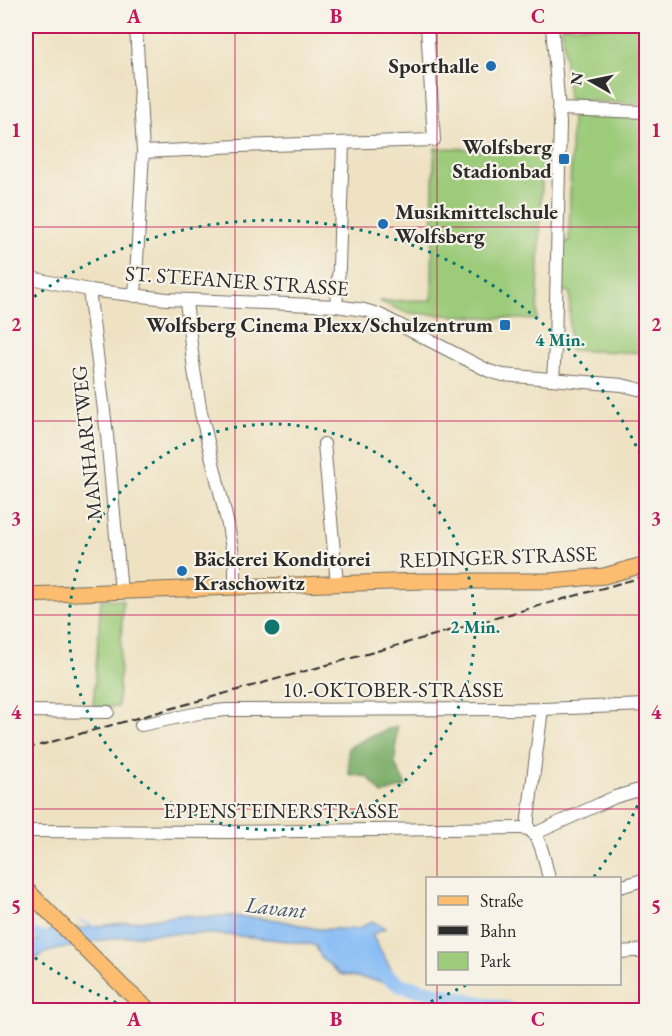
<svg xmlns="http://www.w3.org/2000/svg" width="672" height="1036" viewBox="0 0 672 1036" font-family="'EB Garamond',serif">
<style>
.green{fill:#9ccb7a;stroke:#647b52;stroke-width:1.5}
.forest{fill:#7daf6a;stroke:#546d4a;stroke-width:1.5}
.water{fill:#86bcf5;stroke:#587490;stroke-width:1.5}
.lines{fill:none;stroke-linecap:round;stroke-linejoin:round}
.stream{stroke:#86bcf5;stroke-width:2}
.canal{stroke:#86bcf5;stroke-width:9}
.river{stroke:#86bcf5;stroke-width:15}
.minor-casing{stroke:#6f6b60;stroke-width:14}
.major-casing{stroke:#6f6b60;stroke-width:17}
.minor{stroke:#fff;stroke-width:12}
.major{stroke:#fcbd6f;stroke-width:15}
.rail{stroke:#2b2b2b;stroke-width:2;stroke-dasharray:9 4.5;stroke-linecap:butt}
.grid{fill:none;stroke:#c2185b;stroke-width:1.5;stroke-opacity:0.55}
.ring{fill:none;stroke:#0f766e;stroke-width:3;stroke-dasharray:3 6}
.poi-dot{fill:#1f6fb2;stroke:#f7f3e8;stroke-width:2}
.labels{text-anchor:middle;stroke-width:4.5;stroke-linejoin:round;paint-order:stroke}
.poi-label{font-size:21px;font-weight:bold;fill:#2b2b2b;stroke:#f7f3e8;text-anchor:end}
.street-label{font-size:21px;fill:#2b2b2b;stroke:#f7f3e8}
.water-label{font-size:22px;font-style:italic;fill:#465668;stroke:#f7f3e8}
.centre{fill:#0f766e;stroke:#f7f3e8;stroke-width:3}
.ring-label{font-size:18px;text-anchor:middle;font-weight:bold;fill:#0f766e;stroke:#f7f3e8;stroke-width:4.5;stroke-linejoin:round;paint-order:stroke}
.neatline{fill:none;stroke:#c2185b;stroke-width:2}
.grid-label{font-size:20px;text-anchor:middle;font-weight:bold;fill:#c2185b}
</style>
<rect width="100%" height="100%" fill="#f7f3e8"/>
<filter id="ink" filterUnits="userSpaceOnUse"><feTurbulence type="fractalNoise" baseFrequency=".0167" numOctaves="2"/><feDisplacementMap in="SourceGraphic" scale="12" xChannelSelector="R" yChannelSelector="G"/><feConvolveMatrix kernelMatrix="1 2 1 2 8 2 1 2 1" color-interpolation-filters="sRGB"/></filter>
<filter id="wash" filterUnits="userSpaceOnUse"><feTurbulence type="fractalNoise" baseFrequency=".008" numOctaves="4" result="noise"/><feDisplacementMap in="SourceGraphic" scale="24" xChannelSelector="R" yChannelSelector="G"/><feGaussianBlur stdDeviation="1.35" result="paint"/><feColorMatrix in="noise" values="0 0 0 0 0 0 0 0 0 0 0 0 0 0 0 0 0 1.4 0 .05"/><feComposite in="paint" operator="in"/></filter>
<g filter="url(#wash)">
<rect width="100%" height="100%" fill="#eee2c3"/>
<!-- green -->
<g class="green">
<path d="M562 26H646V104L568 100Z"/>
<path d="M26 100 28 145 27 189H26Z"/>
<path d="M572 114 646 118V353L569 350 570 292 561 291 562 242H569Z"/>
<path d="M435 148 543 150 537 320 407 313 379 301 432 300 433 185Z"/>
<path d="M101 599 123 600 118 707H93Z"/>
</g>
<!-- forest -->
<path class="forest" d="M397 726 395 764 406 786 382 794 368 777 349 774 348 748 369 737Z"/>
<!-- water -->
<path class="water" d="M182 915 201 917 231 916 278 920 317 929H358L372 921 385 928 372 935 400 985 340 974 321 957 315 945C235 933 153 926 73 946 62 949 47 950 38 957 34 961 30 966 26 970V945L43 938 51 929 85 928Z"/>
<g class="lines">
<!-- stream -->
<path class="stream" d="M80 921 97 928"/>
<!-- canal -->
<path class="canal" d="M26 932 54 938"/>
<!-- river -->
<g class="river">
<path d="M384 974 400 985 510 1010"/>
<path d="M595 1010H646"/>
</g>
</g>
</g>
<g filter="url(#ink)">
<g class="lines">
<defs>
<g id="minor">
<path d="M552 26 560 123 555 347 553 379"/>
<path d="M558 109 646 112"/>
<path d="M143 152 209 149 219 147 238 146 434 140 427 26"/>
<path d="M26 277 89 290 167 299 336 306 364 310 378 314 489 371 503 375 622 385 646 391"/>
<path d="M89 290 107 435 121 592"/>
<path d="M135 296 143 152 136 26"/>
<path d="M186 301 194 370 201 413 228 525 235 567V587"/>
<path d="M336 306 339 267 343 143"/>
<path d="M324 444 337 584"/>
<path d="M26 711 108 712"/>
<path d="M141 725 199 713 226 710 542 709 646 705"/>
<path d="M528 829V818L542 709"/>
<path d="M26 831 229 832 518 828C521 828 525 828 528 829 542 836 545 865 549 878"/>
<path d="M534 834 615 797 646 788"/>
<path d="M620 887 646 879"/>
<path d="M620 952 646 950"/>
</g>
<g id="major">
<path d="M26 595 235 587 423 581H551L604 576 646 564"/>
<path d="M26 889 124 988 149 1010"/>
</g>
</defs>
<!-- minor casing -->
<use href="#minor" class="minor-casing"/>
<!-- major casing -->
<use href="#major" class="major-casing"/>
<!-- minor -->
<use href="#minor" class="minor"/>
<!-- major -->
<use href="#major" class="major"/>
<!-- rail -->
<path class="rail" d="M26 749 646 576"/>
</g>
</g>
<!-- grid -->
<path class="grid" d="M235 26V1010M437 26V878M26 227H646M26 421H646M26 615H646M26 809H646M437 984V1010"/>
<!-- distance rings -->
<g class="ring">
<circle cx="272" cy="627" r="203"/>
<path d="M645 789A407 407 0 0 1 593 878M466 985A407 407 0 0 1 411 1009M133 1009A407 407 0 0 1 27 952M27 302A407 407 0 0 1 645 465"/>
</g>
<!-- markers -->
<g class="poi-dot">
<circle cx="491" cy="66" r="6"/>
<rect x="558" y="153" width="12" height="12" rx="3"/>
<circle cx="383" cy="224" r="6"/>
<rect x="499" y="319" width="12" height="12" rx="3"/>
<circle cx="182" cy="571" r="6"/>
</g>
<g class="labels">
<!-- poi labels -->
<g class="poi-label">
<text x="479" y="73">Sporthalle</text>
<text x="552" y="154">Wolfsberg<tspan x="552" dy="24">Stadionbad</tspan></text>
<text x="395" y="219" text-anchor="start">Musikmittelschule<tspan x="395" dy="24">Wolfsberg</tspan></text>
<text x="493" y="332">Wolfsberg Cinema Plexx/Schulzentrum</text>
<text x="194" y="566" text-anchor="start">Bäckerei Konditorei<tspan x="194" dy="24">Kraschowitz</tspan></text>
</g>
<!-- street labels -->
<g class="street-label">
<text transform="translate(237 281) rotate(4)" y="7">ST. STEFANER STRASSE</text>
<text transform="translate(87 443) rotate(-96)" y="7">MANHARTWEG</text>
<text transform="translate(498 557) rotate(-2)" y="7">REDINGER STRASSE</text>
<text x="393" y="697">10.-OKTOBER-STRASSE</text>
<text x="281" y="818">EPPENSTEINERSTRASSE</text>
</g>
<!-- water labels -->
<g class="water-label">
<text transform="translate(276 907) rotate(6)" y="8">Lavant</text>
</g>
</g>
<circle cx="272" cy="627" r="9" class="centre"/>
<g class="ring-label">
<text x="560" y="346">4 Min.</text>
<text x="475" y="633">2 Min.</text>
</g>
<!-- margin -->
<rect width="672" height="1036" fill="none" stroke="#f7f3e8" stroke-width="66"/>
<!-- legend -->
<rect x="426" y="877" width="195" height="108" fill="#f7f3e8" stroke="#a5a39c" stroke-width="1.5"/>
<rect x="438" y="896" width="30" height="9" fill="#fcbd6f" stroke="#a5a39c" stroke-width="1.5"/>
<text x="480" y="907" font-size="18" fill="#2b2b2b">Straße</text>
<rect x="438" y="926" width="30" height="9" fill="#2b2b2b" stroke="#a5a39c" stroke-width="1.5"/>
<text x="480" y="937" font-size="18" fill="#2b2b2b">Bahn</text>
<rect x="438" y="952" width="30" height="18" fill="#9ccb7a" stroke="#a5a39c" stroke-width="1.5"/>
<text x="480" y="967" font-size="18" fill="#2b2b2b">Park</text>
<!-- north arrow -->
<g transform="translate(591 81) rotate(279)" stroke="#f7f3e8" stroke-width="4.5" paint-order="stroke">
<path d="M0-4.5L10 22L0 15L-10 22Z" fill="#2b2b2b"/>
<text y="-9" font-size="16" font-weight="bold" text-anchor="middle" fill="#2b2b2b">N</text>
</g>
<rect x="33" y="33" width="606" height="970" class="neatline"/>
<g class="grid-label">
<text x="134" y="23">A</text>
<text x="336" y="23">B</text>
<text x="538" y="23">C</text>
<text x="16" y="137">1</text>
<text x="656" y="137">1</text>
<text x="16" y="331">2</text>
<text x="656" y="331">2</text>
<text x="16" y="525">3</text>
<text x="656" y="525">3</text>
<text x="16" y="719">4</text>
<text x="656" y="719">4</text>
<text x="16" y="913">5</text>
<text x="656" y="913">5</text>
<text x="134" y="1026">A</text>
<text x="336" y="1026">B</text>
<text x="538" y="1026">C</text>
</g>
</svg>
